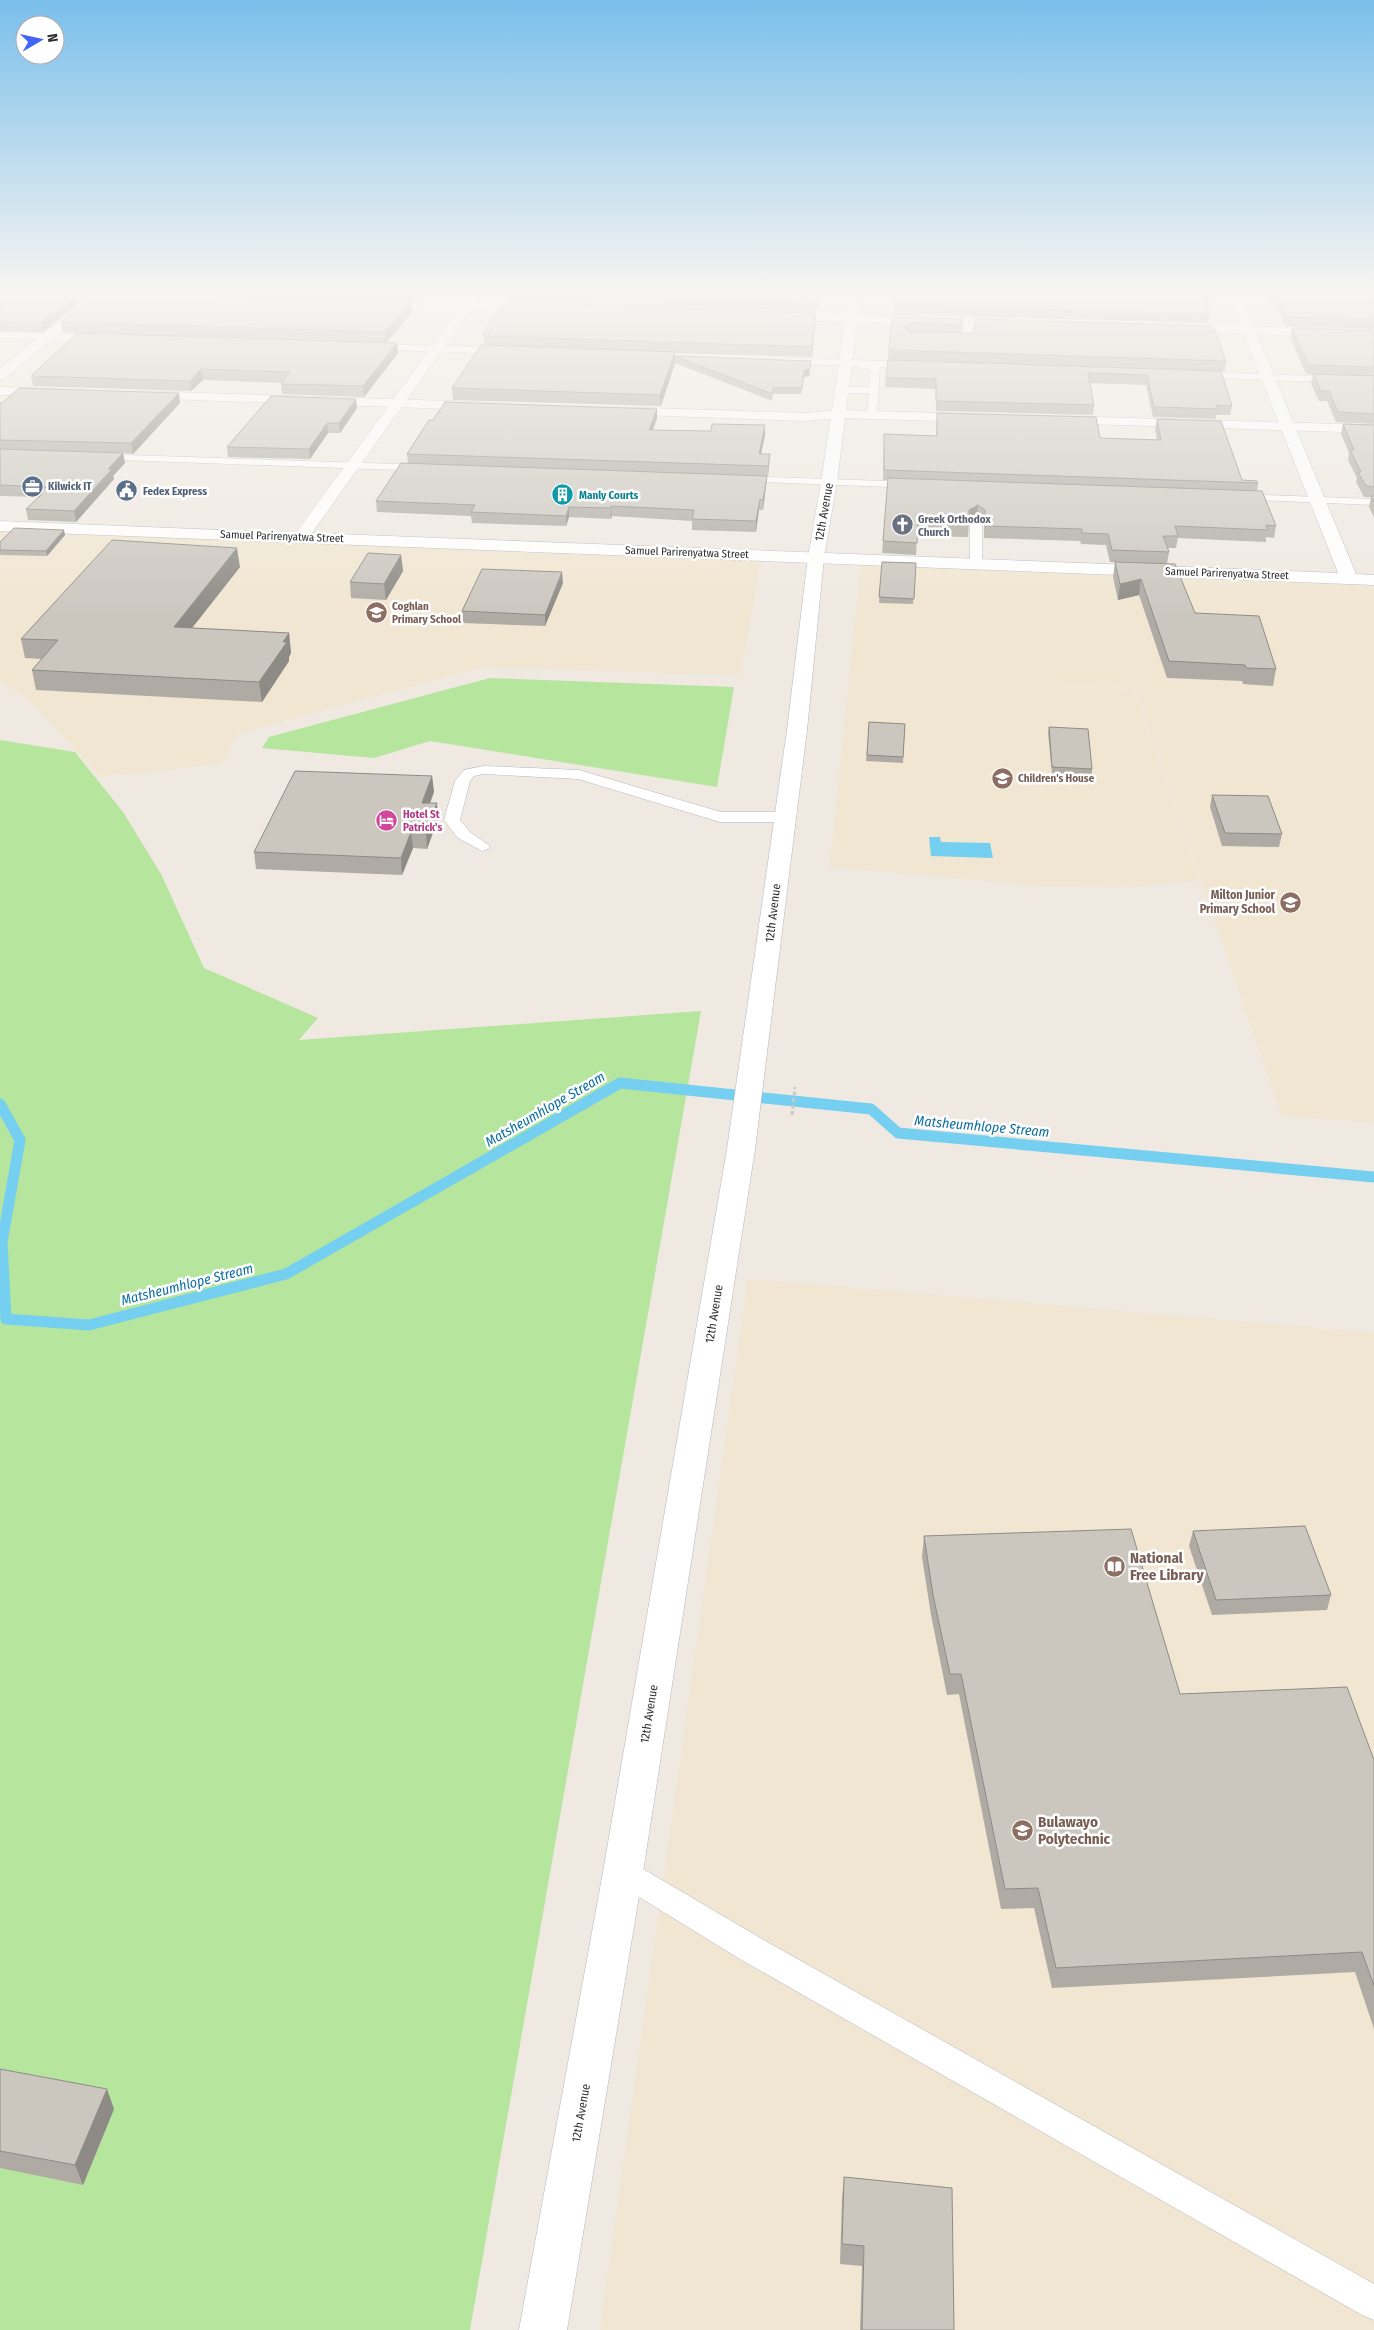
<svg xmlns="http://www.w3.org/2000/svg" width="1374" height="2330" viewBox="0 0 1374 2330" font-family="'Fira Sans Condensed',sans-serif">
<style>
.education{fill:#f0e6d1}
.green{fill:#b6e59e}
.water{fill:#75cff0}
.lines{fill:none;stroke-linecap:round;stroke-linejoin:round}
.stream{stroke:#75cff0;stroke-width:11}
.service-casing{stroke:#b4b7c1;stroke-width:1}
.minor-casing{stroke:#b4b7c1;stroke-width:1}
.tertiary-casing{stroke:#b4b7c1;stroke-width:1}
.secondary-casing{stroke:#b4b7c1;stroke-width:1}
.path{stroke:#c9c9c9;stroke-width:3;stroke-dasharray:4 2.5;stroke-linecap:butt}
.service{fill:#fff;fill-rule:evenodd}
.minor{fill:#fff;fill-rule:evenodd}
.tertiary{fill:#fff;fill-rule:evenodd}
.secondary{fill:#fff;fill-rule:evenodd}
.wall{fill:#afaba4}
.shaded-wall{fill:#8e8b86}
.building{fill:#cbc7bf;stroke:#8e8b86}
.labels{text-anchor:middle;stroke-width:5;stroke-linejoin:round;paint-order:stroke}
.far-service-label{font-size:11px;font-weight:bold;fill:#4e5e75;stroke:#fff;text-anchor:start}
.far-culture-label{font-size:11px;font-weight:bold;fill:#0d838f;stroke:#fff;text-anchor:start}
.far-worship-label{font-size:11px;font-weight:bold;fill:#5b616d;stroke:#fff;text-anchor:start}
.far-street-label{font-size:11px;fill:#2e2e2e;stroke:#fff}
.far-education-label{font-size:11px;font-weight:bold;fill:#785e54;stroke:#fff;text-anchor:start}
.far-hotel-label{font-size:11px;font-weight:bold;fill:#b23c85;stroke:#fff;text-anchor:start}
.street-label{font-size:12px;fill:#2e2e2e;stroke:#fff}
.education-label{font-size:12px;font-weight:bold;fill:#785e54;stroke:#fff;text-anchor:end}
.water-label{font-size:14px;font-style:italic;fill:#0d6fa3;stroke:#fff}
.near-education-label{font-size:15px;font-weight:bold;fill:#785e54;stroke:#fff;text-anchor:start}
</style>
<rect width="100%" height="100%" fill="#efe9e1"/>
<!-- education -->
<g class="education">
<path d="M0 530 762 557 740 675 483 667 237 734 222 763 101 777 31 702 0 681Z"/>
<path d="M861 561 1374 584V1122L1282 1116 1135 688 931 682 1134 689 1200 880 1130 887 1045 886 830 867Z"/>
<path d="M748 1279 1374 1333V2330H600Z"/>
</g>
<!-- green -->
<g class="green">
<path d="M490 678 734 687 717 787 430 741 374 758 262 748 269 737Z"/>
<path d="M0 740 75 752 123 812 161 874 204 968 318 1018 299 1040 701 1011 470 2330H0Z"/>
</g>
<!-- water -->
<path class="water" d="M929 837H940L941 842 990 843 993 858 931 856Z"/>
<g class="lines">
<!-- stream -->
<path class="stream" d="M0 1104 20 1140 2 1242 6 1319 89 1325 286 1274 620 1083 871 1109 898 1133 1374 1177"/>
<defs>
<g id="service">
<path d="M967 319 972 322V341L944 340V336H964L962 322Z"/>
<path d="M0 332 98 335 103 338 98 341 0 338Z"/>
<path d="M372 344 505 348 510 351 505 354 369 349 367 347Z"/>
<path d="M784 358 915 362 920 365 915 368 880 367 877 415 872 418 867 415 869 393H841L836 390 841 387H869L871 370 855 366 781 363V359Z"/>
<path d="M1196 372 1374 378V384L1193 377 1191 375Z"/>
<path d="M97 454 425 465 431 468 425 471 93 459 92 457Z"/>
<path d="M739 476 915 482 921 485 915 488 735 481 733 479 735 477Z"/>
<path d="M1239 494 1374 499V505L1235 499 1233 497 1235 495Z"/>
<path d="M976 518 982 522V563L976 567 970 563V522Z"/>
<path d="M484 766 579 770 721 812H786L791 814 794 817 791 820 786 822H720L578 779 484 774 474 776 470 781 460 820 470 832 490 846 488 849 482 851 458 838 444 820 455 781 464 770Z"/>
<path d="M623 1859 633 1863 762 1939 1374 2284V2320L1362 2315 740 1959 613 1881 608 1872 613 1863Z"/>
</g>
<g id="minor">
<path d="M93 294H106L5 378 0 379V368Z"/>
<path d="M0 387 53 389 60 393 53 397 0 395Z"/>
<path d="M141 391 481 402 488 406 481 410 136 398 134 395Z"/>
<path d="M619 407 805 413 839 410 973 414 980 418 973 422 839 418 805 421 614 414 612 411Z"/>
<path d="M1061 416 1374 425V433L1056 423 1054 420Z"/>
</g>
<path id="tertiary" d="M470 294H482L312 533 1338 573 1228 294H1240L1356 574 1374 575V585L0 531V521L296 533Z"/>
<g id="secondary">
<path d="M0 294H129L134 297 128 301 0 298Z"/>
<path d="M849 294H861L858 315 1013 319 1019 323 1013 327 857 322 837 482 824 557 807 730 755 1149 643 1872 567 2330H519L603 1872 727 1149 787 730 808 557 821 482 845 322 778 320 772 316 778 312 846 314Z"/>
<path d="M373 301 538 305 544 309 538 313 369 308 367 305Z"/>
<path d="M1178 324 1374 330V338L1173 331 1172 328 1173 325Z"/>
</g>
</defs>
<!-- service casing -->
<use href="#service" class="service-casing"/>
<!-- minor casing -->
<use href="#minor" class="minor-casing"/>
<!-- tertiary casing -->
<use href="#tertiary" class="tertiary-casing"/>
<!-- secondary casing -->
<use href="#secondary" class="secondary-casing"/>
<!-- path -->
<path class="path" d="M792 1115 795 1087"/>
<!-- service -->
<use href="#service" class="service"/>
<!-- minor -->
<use href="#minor" class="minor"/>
<!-- tertiary -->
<use href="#tertiary" class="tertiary"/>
<!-- secondary -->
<use href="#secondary" class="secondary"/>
</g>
<!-- wall -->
<g class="wall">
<path d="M0 294 80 302 43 332 0 331Z"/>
<path d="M162 294H427L421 301Z"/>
<path d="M821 294 816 312 511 304 510 295Z"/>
<path d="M890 294H1206L1210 301 1209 310H1208L1209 314 1208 323 893 314 894 301H890Z"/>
<path d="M1263 294H1374V329L1285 326 1275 302H1267Z"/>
<path d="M411 301 412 312 386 343H397L398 353 364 397 282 394 281 384 282 383 203 380 191 391 33 386 31 376 77 333 63 332 61 322Z"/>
<path d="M892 317 963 325 962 333H973L974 332 975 319 1226 361 1225 371 1025 364 1221 371 1232 406 1230 415H1216V419L1153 417 1146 385 1089 383 1094 405 1093 415 936 411V389L885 387Z"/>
<path d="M815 323 812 357 675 353V363L661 406 453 400 452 388 488 346V344H484L483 334Z"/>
<path d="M1292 328 1374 331V424L1336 422 1327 401H1319L1311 384 1313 374 1335 375 1306 374 1290 337Z"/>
<path d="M675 356 810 367 809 376 804 377 801 394H773L772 401 675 363Z"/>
<path d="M0 403H180L133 454 123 453 125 463 113 476 114 479 76 522 28 520 26 509 39 497 0 496Z"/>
<path d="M357 408 340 433H328L310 459 228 457 227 447Z"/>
<path d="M657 409V418L653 430 765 435 761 454H770L769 464 768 476H767L766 486 763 510H759L756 532 692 530V521L612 516 611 519 569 517 566 526 472 523 471 516 377 512 376 501 408 463 407 454Z"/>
<path d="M937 413 1100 438 1157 440 1155 429 1157 419 1242 480 1258 483 1257 491 1276 526 1274 538 1266 537V542L1178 538 1176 548H1167L1169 552 1167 564 1195 613 1276 669 1273 686 1243 684 1242 681 1167 678 1139 595 1118 600 1113 577 1115 562H1110L1106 545 1081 544 1080 541 984 538V522L977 516 969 521 968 537 917 536 916 555 882 553 888 480H883L884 434 936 436Z"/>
<path d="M1343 424 1374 425V517L1369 507 1371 497H1364L1356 482 1357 478 1348 460 1349 453 1341 434Z"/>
<path d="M65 535 47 556 0 555V542Z"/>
<path d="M401 555 403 571 386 600 351 598 350 582Z"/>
<path d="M882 562 916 563 913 604 879 603Z"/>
<path d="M240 567 192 628 289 633 291 653 289 657V661L262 702 36 690 32 670 42 659 25 658 21 639Z"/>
<path d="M563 583 545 626 463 623 462 611Z"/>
<path d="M869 722 905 724 903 763 866 761Z"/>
<path d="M1049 727 1092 769V775L1052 773 1048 733Z"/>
<path d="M432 776 434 792 430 803 438 819 427 849 413 848 402 875 256 869 254 852Z"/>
<path d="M1212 795 1282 834 1279 847 1222 846 1210 807Z"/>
<path d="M1193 1531 1331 1595 1327 1610 1212 1615 1189 1546Z"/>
<path d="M924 1536 1180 1694 1374 1760V2029L1355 1972 1052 1988 1034 1908 1001 1909 959 1694 947 1695 931 1615 922 1557Z"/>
<path d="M0 2069 114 2109 83 2185 0 2168Z"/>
<path d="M844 2177 954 2330H860L862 2266 840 2264 842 2198Z"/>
</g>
<!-- shaded-wall -->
<g class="shaded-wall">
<path d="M78 294 80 302 43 332 41 323Z"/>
<path d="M420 294H427L421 301Z"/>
<path d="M819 294H821L816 312 817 304Z"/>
<path d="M411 301 412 312 386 343 385 332Z"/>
<path d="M816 313 815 323 812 357V347Z"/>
<path d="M909 323 908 332 903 328Z"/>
<path d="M397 343 398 353 364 397 363 386Z"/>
<path d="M675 352V363L661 406 660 395Z"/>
<path d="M811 361 809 376 804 377 801 394 804 370Z"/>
<path d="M201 369 203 380 191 391 190 381Z"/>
<path d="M179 393 180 403 133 454 131 443Z"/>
<path d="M356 399 357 408 340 433 339 423Z"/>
<path d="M657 409V418L649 440V430Z"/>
<path d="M327 423 328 433 310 459 309 449Z"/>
<path d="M765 425V435L759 464V454Z"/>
<path d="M123 453 125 463 113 476 114 479 76 522 74 511 108 469Z"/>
<path d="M770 454 769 464 768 476V466Z"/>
<path d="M767 476 766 486 763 510V500Z"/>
<path d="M760 499 759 510 756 532V521Z"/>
<path d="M978 505 977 516 968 522 969 510Z"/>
<path d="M611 506 612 516 611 519Z"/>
<path d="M569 507V517L566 526V516Z"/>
<path d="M64 530 65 535 47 556 46 551Z"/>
<path d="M237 548 240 567 177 647 174 627Z"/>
<path d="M401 555 403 571 386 600 384 584Z"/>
<path d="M562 572 563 583 545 626V615Z"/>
<path d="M1141 579 1139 595 1118 600 1120 584Z"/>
<path d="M289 633 291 653 289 657V661L262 702 259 682Z"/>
<path d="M432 776 434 792 424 819 422 803Z"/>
<path d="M437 803 438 819 427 849 426 833Z"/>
<path d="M411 832 413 848 402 875 401 858Z"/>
<path d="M107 2089 114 2109 83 2185 75 2165Z"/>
</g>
<!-- building -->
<g class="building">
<path d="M0 294H78L41 323 0 322Z"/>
<path d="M95 294H140L411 301 385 332 61 322Z"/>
<path d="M511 294H819L817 304 510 295Z"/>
<path d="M895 294H1206L1210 301H1205L1209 314 894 305Z"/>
<path d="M1276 294H1374V320L1287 317Z"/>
<path d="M503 304 816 313 812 347 488 336 489 334H483Z"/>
<path d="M892 317 962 319 963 325 909 323 903 328 910 332 973 333 975 332V319L1213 326 1226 361 889 350Z"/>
<path d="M1292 328 1374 331V367L1308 365Z"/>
<path d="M77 333 397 343 363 386 281 384 290 372 201 369 190 381 31 376Z"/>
<path d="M481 345 675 352 660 395 452 388Z"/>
<path d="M675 356 811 361 810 369 804 370 802 388H773L772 394Z"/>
<path d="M888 360 1221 371 1232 406 1216 405 1217 409 1154 407 1147 375 1088 373 1094 405 936 401V379L886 378Z"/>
<path d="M1313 374 1374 376V414L1338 412 1329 391H1321Z"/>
<path d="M19 388 179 393 131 443 0 440V403H2Z"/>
<path d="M271 396 356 399 339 423H327L309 449 227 447Z"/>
<path d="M445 402 657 409 649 430 711 431 712 424 765 425 759 454H770L768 466 407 454 429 420H433Z"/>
<path d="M937 413 1096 417 1100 438 1161 440 1157 419 1221 421 1242 480 1257 481 1258 483 884 470V434L937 436Z"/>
<path d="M1343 424 1374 425V487L1366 486 1358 472H1361L1350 450H1354Z"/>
<path d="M0 449 123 453 108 469H112L74 511 26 509 42 494 39 493 46 487 0 485Z"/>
<path d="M401 463 767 476 763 500 760 499 756 521 692 519 694 510 611 506V508L569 507 566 516 471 512 475 505 376 501Z"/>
<path d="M888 478 1262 491 1276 526 1266 525 1268 530 1175 526 1178 536H1163L1169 552 1112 550 1108 534 1082 533V529L985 526V510L978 505 969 510V525L918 524 917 543 883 541Z"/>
<path d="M1371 496H1374V502Z"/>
<path d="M14 528 64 530 46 551 0 550V542Z"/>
<path d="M112 540 237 548 174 627 289 633 283 642H287L259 682 32 670 58 640 21 639Z"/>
<path d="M368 553 401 555 384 584 350 582Z"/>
<path d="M882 562 916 563 914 599 879 597Z"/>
<path d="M1115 562 1175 564 1195 613 1259 616 1276 669 1246 668 1245 665 1169 661 1141 579 1120 584Z"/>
<path d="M482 569 562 572 545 615 462 611Z"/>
<path d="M869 722 905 724 903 757 867 755Z"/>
<path d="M1049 727 1088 729 1092 769 1052 767Z"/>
<path d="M295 771 432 776 422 803H437L426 833 411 832 401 858 254 852Z"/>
<path d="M1212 795 1268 796 1282 834 1225 833Z"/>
<path d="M1305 1526 1331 1595 1216 1600 1193 1531Z"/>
<path d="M1131 1529 1180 1694 1347 1687 1374 1760V1986L1362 1952 1056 1968 1038 1888 1005 1889 961 1674H950L933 1595 924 1536Z"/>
<path d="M0 2069 107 2089 75 2165 0 2151Z"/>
<path d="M844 2177 952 2188 954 2330H862L864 2246 842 2244Z"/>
</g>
<!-- sky -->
<linearGradient id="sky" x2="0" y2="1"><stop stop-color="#7abfeb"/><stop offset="0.47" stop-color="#f8f5f2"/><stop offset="1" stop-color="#f8f5f2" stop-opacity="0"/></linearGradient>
<rect width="1374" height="620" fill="url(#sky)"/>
<!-- icons -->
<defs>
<symbol id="office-disc" viewBox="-11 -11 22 22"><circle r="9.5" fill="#5c6f8a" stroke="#fff"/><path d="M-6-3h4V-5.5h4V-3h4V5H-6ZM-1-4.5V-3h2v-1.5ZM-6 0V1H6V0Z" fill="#fff"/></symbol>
<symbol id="civic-disc" viewBox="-11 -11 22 22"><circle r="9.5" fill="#5c6f8a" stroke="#fff"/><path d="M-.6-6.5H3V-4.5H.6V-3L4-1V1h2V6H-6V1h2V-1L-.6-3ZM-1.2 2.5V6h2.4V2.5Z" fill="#fff"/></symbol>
<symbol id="building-disc" viewBox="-11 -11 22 22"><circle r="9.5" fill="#0f9aa8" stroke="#fff"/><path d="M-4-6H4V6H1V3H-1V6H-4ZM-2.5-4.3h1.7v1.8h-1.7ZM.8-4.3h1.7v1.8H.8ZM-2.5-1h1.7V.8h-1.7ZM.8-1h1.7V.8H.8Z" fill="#fff"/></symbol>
<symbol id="church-disc" viewBox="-11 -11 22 22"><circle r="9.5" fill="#6b7280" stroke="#fff"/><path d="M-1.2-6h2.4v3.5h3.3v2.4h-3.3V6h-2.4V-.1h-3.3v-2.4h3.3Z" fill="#fff"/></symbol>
<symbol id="school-disc" viewBox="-11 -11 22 22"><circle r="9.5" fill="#8d6e63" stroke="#fff"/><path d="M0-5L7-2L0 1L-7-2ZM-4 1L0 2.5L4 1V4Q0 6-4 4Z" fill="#fff"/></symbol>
<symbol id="hotel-disc" viewBox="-11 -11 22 22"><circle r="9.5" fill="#d1479c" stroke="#fff"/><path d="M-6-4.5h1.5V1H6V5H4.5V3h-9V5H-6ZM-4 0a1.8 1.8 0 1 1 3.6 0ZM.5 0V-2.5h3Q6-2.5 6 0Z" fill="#fff"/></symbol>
<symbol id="library-disc" viewBox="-11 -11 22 22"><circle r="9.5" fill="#8d6e63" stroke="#fff"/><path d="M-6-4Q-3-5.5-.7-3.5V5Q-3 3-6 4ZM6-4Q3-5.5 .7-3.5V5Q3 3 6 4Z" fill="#fff"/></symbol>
<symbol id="university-disc" viewBox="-11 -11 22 22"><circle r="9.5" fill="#8d6e63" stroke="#fff"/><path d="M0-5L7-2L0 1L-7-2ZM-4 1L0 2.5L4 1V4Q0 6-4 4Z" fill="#fff"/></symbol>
</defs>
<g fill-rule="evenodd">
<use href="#office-disc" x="20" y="474" width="25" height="25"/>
<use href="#civic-disc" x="114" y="478" width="25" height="25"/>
<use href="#building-disc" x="550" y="482" width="25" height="25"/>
<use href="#church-disc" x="890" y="512" width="25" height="25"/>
<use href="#school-disc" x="364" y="600" width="25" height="25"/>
<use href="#school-disc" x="990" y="766" width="25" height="25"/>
<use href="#hotel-disc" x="374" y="808" width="25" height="25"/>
<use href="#school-disc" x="1278" y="890" width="25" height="25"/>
<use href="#library-disc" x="1102" y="1554" width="25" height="25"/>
<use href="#university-disc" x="1010" y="1818" width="25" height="25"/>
</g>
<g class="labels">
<!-- far-service labels -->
<g class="far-service-label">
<text x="48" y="490">Kilwick IT</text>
<text x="143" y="495">Fedex Express</text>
</g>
<!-- far-culture labels -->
<g class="far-culture-label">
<text x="579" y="499">Manly Courts</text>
</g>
<!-- far-worship labels -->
<g class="far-worship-label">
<text x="918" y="523">Greek Orthodox<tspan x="918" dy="13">Church</tspan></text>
</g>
<!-- far-street labels -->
<g class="far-street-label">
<text transform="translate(282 536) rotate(2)" y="4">Samuel Parirenyatwa Street</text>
<text transform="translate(687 552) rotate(2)" y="4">Samuel Parirenyatwa Street</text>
<text transform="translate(1227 573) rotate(2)" y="4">Samuel Parirenyatwa Street</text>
</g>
<!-- far-education labels -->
<g class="far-education-label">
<text x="392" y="610">Coghlan<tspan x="392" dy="13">Primary School</tspan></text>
<text x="1018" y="782">Children's House</text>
</g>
<!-- far-hotel labels -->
<g class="far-hotel-label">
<text x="403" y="818">Hotel St<tspan x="403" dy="13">Patrick's</tspan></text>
</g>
<!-- street labels -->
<g class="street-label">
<text transform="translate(824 512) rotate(-80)" y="4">12th Avenue</text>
<text transform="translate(773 913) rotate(-83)" y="4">12th Avenue</text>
<text transform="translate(714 1314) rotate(-81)" y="4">12th Avenue</text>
<text transform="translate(649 1714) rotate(-81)" y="4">12th Avenue</text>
<text transform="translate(581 2113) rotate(-80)" y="4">12th Avenue</text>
</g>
<!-- education labels -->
<g class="education-label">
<text x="1275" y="899">Milton Junior<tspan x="1275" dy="14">Primary School</tspan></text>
</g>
<!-- water labels -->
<g class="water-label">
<text transform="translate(545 1109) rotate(-30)" y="5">Matsheumhlope Stream</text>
<text transform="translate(982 1126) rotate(5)" y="5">Matsheumhlope Stream</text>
<text transform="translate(187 1284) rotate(-14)" y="5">Matsheumhlope Stream</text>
</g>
<!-- near-education labels -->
<g class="near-education-label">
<text x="1130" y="1563">National<tspan x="1130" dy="17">Free Library</tspan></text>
<text x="1038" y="1827">Bulawayo<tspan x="1038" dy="17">Polytechnic</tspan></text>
</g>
</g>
<!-- north arrow -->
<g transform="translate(40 40) rotate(81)"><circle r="24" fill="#ffffff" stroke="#ababab"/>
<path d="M0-4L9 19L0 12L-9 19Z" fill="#4264fb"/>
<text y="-8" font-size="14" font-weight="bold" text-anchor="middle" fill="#2e2e2e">N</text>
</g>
</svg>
